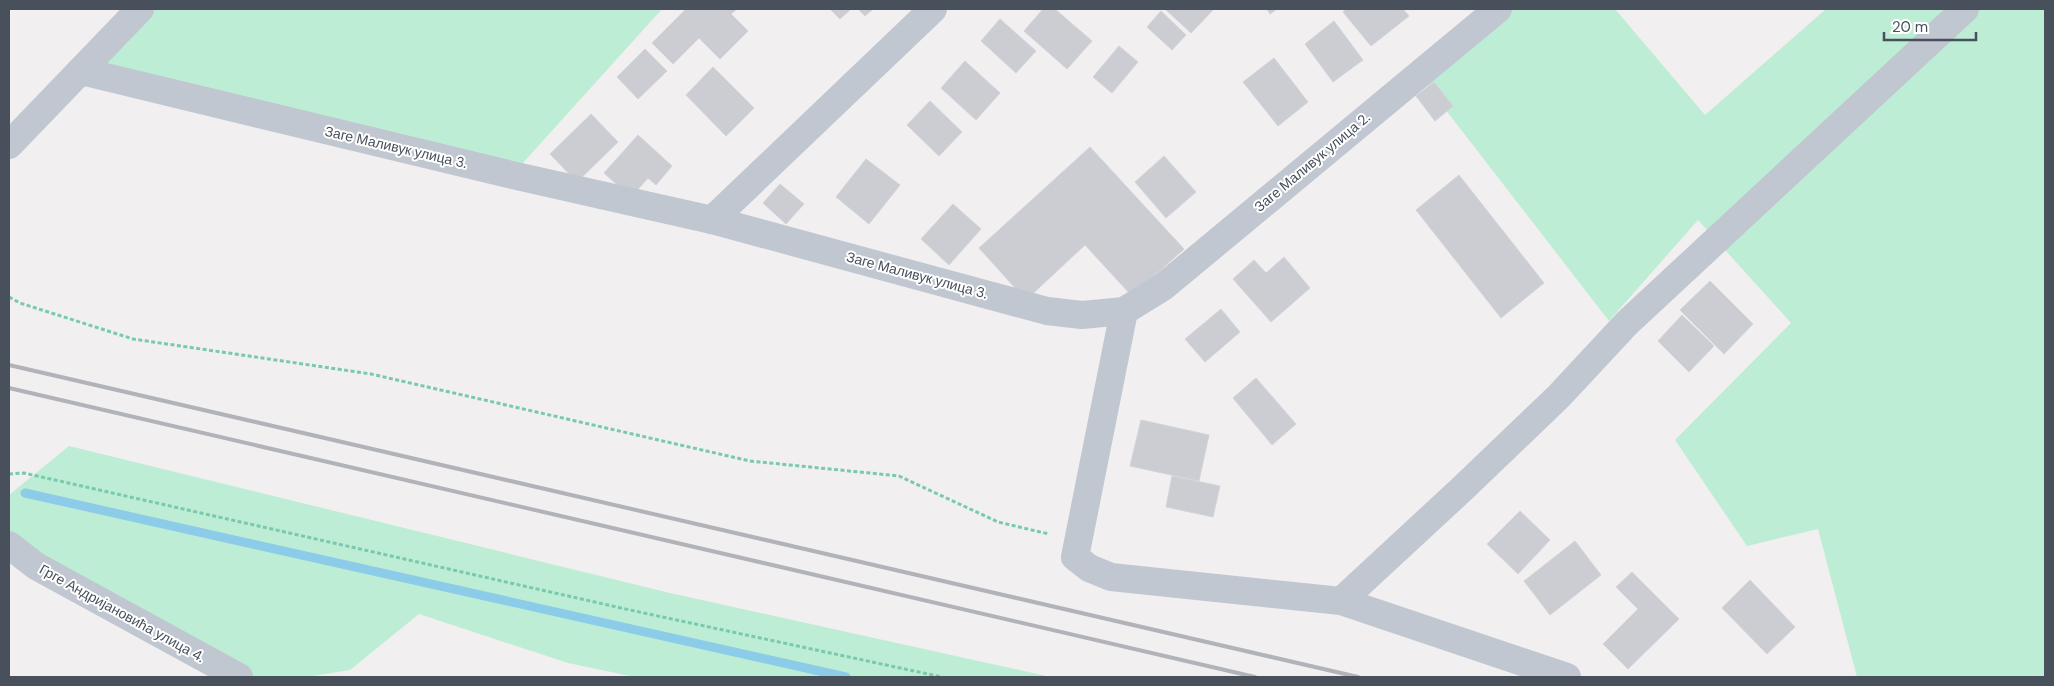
<svg xmlns="http://www.w3.org/2000/svg" width="2054" height="686" viewBox="0 0 2054 686" font-family="'DM Sans',sans-serif">
<style>
.green{fill:#beedd5}
.lines{fill:none;stroke-linecap:round;stroke-linejoin:round}
.stream{stroke:#8dcce9;stroke-width:9}
.building{fill:#cccdd3;stroke:#d3d4da}
.path{stroke:#78caaa;stroke-width:3;stroke-dasharray:4 2.5;stroke-linecap:butt}
.street{stroke:#c0c7d0;stroke-width:28}
.rail{stroke:#b1b3b9;stroke-width:4}
.labels{text-anchor:middle;stroke-width:4;stroke-linejoin:round;paint-order:stroke}
.street-label{font-size:14px;fill:#47505b;stroke:#fff}
</style>
<rect width="100%" height="100%" fill="#f1efef"/>
<!-- green -->
<g class="green">
<path d="M141 9H662L512 175 81 71Z"/>
<path d="M1498 9H1615L1705 115 1826 9H2045V677H1857L1818 529 1747 546 1675 440 1791 323 1698 220 1609 321 1418 74Z"/>
<path d="M69 446 670 593 1051 677H635L568 663 419 614 350 670 306 677H238L9 541V495Z"/>
</g>
<g class="lines">
<!-- stream -->
<path class="stream" d="M25 493 846 677"/>
</g>
<!-- building -->
<g class="building">
<path d="M686 9H737L731 14 748 31 720 59 699 38 673 64 652 43Z"/>
<path d="M830 9H851L840 19Z"/>
<path d="M858 9H873L865 16Z"/>
<path d="M1043 9H1055L1092 41 1067 69 1024 31Z"/>
<path d="M1165 9H1214L1191 33Z"/>
<path d="M1267 9H1277L1270 14Z"/>
<path d="M1346 9H1403L1409 16 1371 46 1343 12Z"/>
<path d="M1161 11 1186 35 1172 50 1147 27Z"/>
<path d="M1000 19 1036 51 1016 73 981 41Z"/>
<path d="M1334 21 1363 60 1333 82 1305 44Z"/>
<path d="M1119 46 1138 62 1112 93 1093 77Z"/>
<path d="M645 49 667 71 638 99 617 77Z"/>
<path d="M1274 58 1308 102 1278 126 1243 82Z"/>
<path d="M965 61 1000 93 976 120 941 88Z"/>
<path d="M713 67 754 108 726 136 686 95Z"/>
<path d="M1434 82 1453 106 1435 121 1416 96Z"/>
<path d="M930 101 962 132 939 156 907 125Z"/>
<path d="M591 114 618 142 577 182 550 154Z"/>
<path d="M638 135 672 166 656 185 648 178 631 197 604 173Z"/>
<path d="M1090 147 1184 249 1132 296 1085 245 1026 300 979 248Z"/>
<path d="M1164 156 1196 192 1166 218 1135 182Z"/>
<path d="M866 159 900 185 869 224 836 197Z"/>
<path d="M1459 175 1544 283 1501 318 1416 210Z"/>
<path d="M780 184 804 204 786 224 763 203Z"/>
<path d="M953 204 981 229 949 265 921 239Z"/>
<path d="M1284 257 1310 288 1271 322 1233 279 1254 260 1266 273Z"/>
<path d="M1710 281 1753 324 1724 354 1680 310Z"/>
<path d="M1221 309 1240 332 1205 362 1185 339Z"/>
<path d="M1682 315 1714 346 1689 372 1658 341Z"/>
<path d="M1256 378 1296 424 1272 445 1233 398Z"/>
<path d="M1141 420 1209 435 1199 481 1130 466Z"/>
<path d="M1172 476 1220 486 1213 517 1166 507Z"/>
<path d="M1520 511 1550 540 1518 574 1487 544Z"/>
<path d="M1575 541 1601 575 1550 615 1524 581Z"/>
<path d="M1632 572 1679 619 1628 669 1603 644 1638 609 1616 587Z"/>
<path d="M1750 580 1795 627 1767 654 1722 608Z"/>
</g>
<g class="lines">
<!-- path -->
<g class="path">
<path d="M9 297 20 303 133 339 371 374 750 461 899 476 998 522 1049 534"/>
<path d="M9 474 24 473 630 610 942 677"/>
</g>
<!-- street -->
<g class="street">
<path d="M81 71 512 175 712 220 1047 311 1082 315 1124 311 1163 287 1498 9"/>
<path d="M9 145 140 9"/>
<path d="M712 220 933 9"/>
<path d="M1124 311 1075 557 1089 568 1111 577 1341 601 1567 677"/>
<path d="M9 545 36 566 239 677"/>
<path d="M1341 601 1463 488 1559 396 1627 323 1965 9"/>
</g>
<!-- rail -->
<g class="rail">
<path d="M9 365 1358 677"/>
<path d="M9 388 1255 677"/>
</g>
</g>
<g class="labels">
<!-- street labels -->
<g class="street-label">
<text transform="translate(396 147) rotate(13)" y="5">Заге Маливук улица 3.</text>
<text transform="translate(1312 162) rotate(-40)" y="5">Заге Маливук улица 2.</text>
<text transform="translate(917 275) rotate(15)" y="5">Заге Маливук улица 3.</text>
<text transform="translate(122 613) rotate(29)" y="5">Грге Андријановића улица 4.</text>
</g>
</g>
<!-- border -->
<rect width="2054" height="686" fill="none" stroke="#47505b" stroke-width="20"/>
<!-- scale -->
<path d="M1884 32v8h92v-8" fill="none" stroke="#47505b" stroke-width="2.5"/>
<text x="1892" y="32" font-size="15" fill="#47505b" stroke="#ffffff" stroke-width="4" paint-order="stroke">20 m</text>
</svg>
